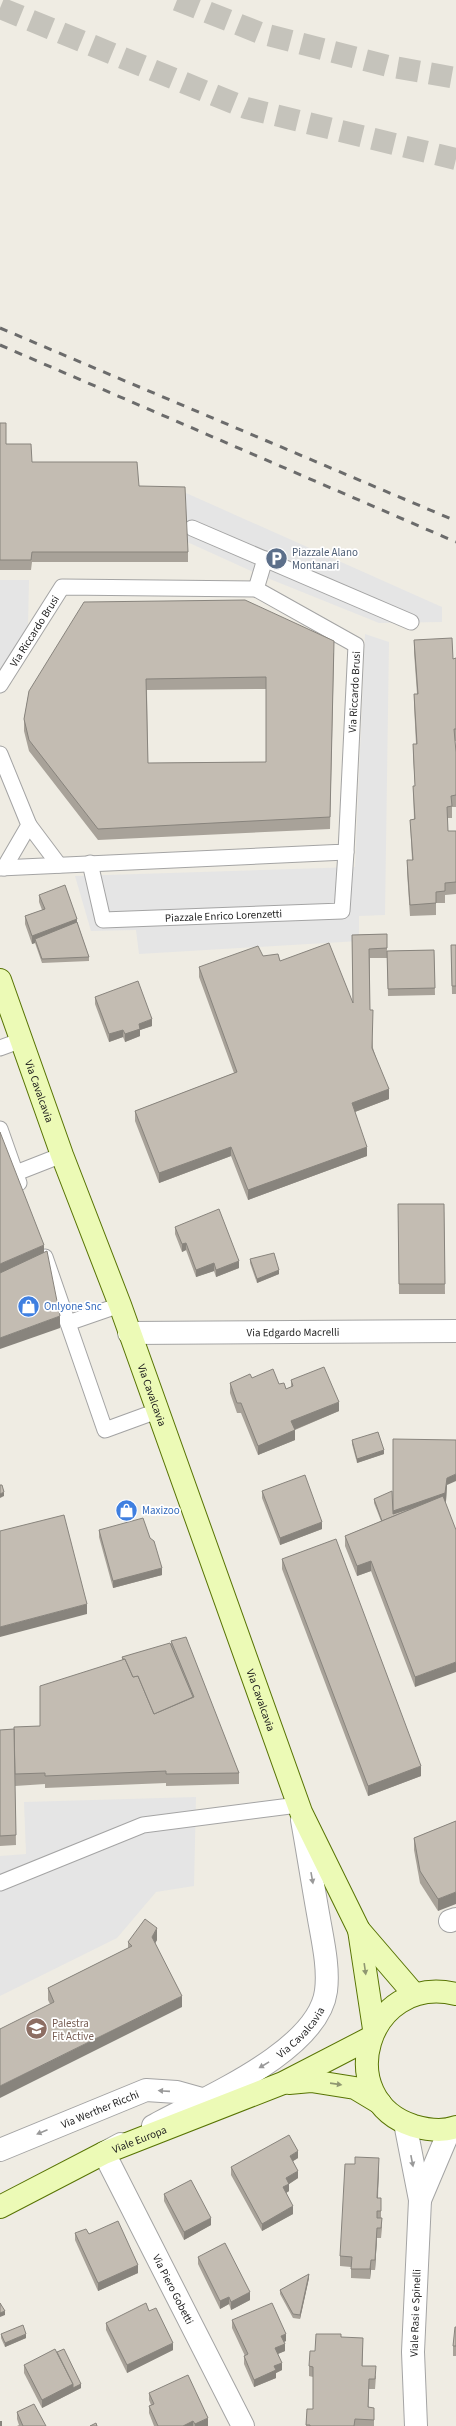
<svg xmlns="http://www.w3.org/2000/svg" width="456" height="2426" viewBox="0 0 456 2426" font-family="'Source Sans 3',sans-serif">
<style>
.parking{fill:#e5e5e5}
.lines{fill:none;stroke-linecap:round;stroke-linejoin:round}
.trunk-tunnel{stroke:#c5c3bb;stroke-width:22;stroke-dasharray:22 11;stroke-linecap:butt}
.service-casing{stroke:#a4a4a4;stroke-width:17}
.minor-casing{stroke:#a4a4a4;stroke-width:24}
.secondary-casing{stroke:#587404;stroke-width:24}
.service{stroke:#fff;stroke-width:15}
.minor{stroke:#fff;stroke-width:22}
.secondary{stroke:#ecfab6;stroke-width:22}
.rail{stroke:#6b6b6b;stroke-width:3;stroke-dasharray:8 8;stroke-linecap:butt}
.wall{fill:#a8a299;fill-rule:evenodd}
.shaded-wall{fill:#88847d}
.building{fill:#c3bcb2;stroke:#88847d;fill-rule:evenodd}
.oneway{fill:#999}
.oneway2{fill:#8f9771}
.labels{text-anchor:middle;stroke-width:3.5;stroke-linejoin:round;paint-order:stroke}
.service-label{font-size:11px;fill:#4e5e75;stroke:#fff;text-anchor:start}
.street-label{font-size:11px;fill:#1d1d1d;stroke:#fff}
.shop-label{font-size:11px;fill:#366cbe;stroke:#fff;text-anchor:start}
.education-label{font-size:11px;fill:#785e54;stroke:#fff;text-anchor:start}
</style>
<rect width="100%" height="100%" fill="#efece3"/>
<!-- parking -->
<g class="parking">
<path d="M186 493 442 607V622L379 623 260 575 185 541Z"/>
<path d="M0 580H29L28 626 0 672Z"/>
<path d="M365 634 389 642 385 915 359 916V941L139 954 136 930 91 931 75 876 355 867Z"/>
<path d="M196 1797 194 1886 156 1892 117 1938 0 1996V1856L26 1854 24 1802Z"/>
</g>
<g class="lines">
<!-- trunk-tunnel -->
<g class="trunk-tunnel">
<path d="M177 0 260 33 388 66 456 78"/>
<path d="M0 8 246 108 456 159"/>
</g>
<defs>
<g id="service">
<path d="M192 528 411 622"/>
<path d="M256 589 265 559"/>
<path id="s1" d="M0 685 62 587 256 589 356 645 346 852 0 868"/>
<path d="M0 754 29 825 4 868"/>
<path d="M29 825 59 865"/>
<path id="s2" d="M90 863 103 920 342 911 346 852"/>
<path d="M0 1048 22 1040"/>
<path d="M0 1129 19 1183"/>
<path d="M16 1173 62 1155"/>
<path d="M45 1257 105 1430 157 1411"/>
<path d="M68 1323 120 1305"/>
<path d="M0 1883 143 1825 298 1805"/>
</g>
<g id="minor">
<path id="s3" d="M129 1333 456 1331"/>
<path d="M450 1921 456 1919"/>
<path d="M405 2123 420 2200 413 2352 416 2426"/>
<path id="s4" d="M153 2126C201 2099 318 2052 326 1991 329 1968 323 1942 319 1919 313 1886 308 1853 302 1820"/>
<path id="s5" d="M121 2144 104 2153 243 2426"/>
<path id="s6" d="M0 2150 146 2090 177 2092 202 2099"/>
<path d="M420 2200 450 2129"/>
</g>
<g id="secondary">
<path id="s7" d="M0 980 62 1155 120 1305 301 1812 359 1930 414 1994"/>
<path d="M359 1930 374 2029"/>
<path d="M456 1994C366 1973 331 2100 414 2126 428 2130 443 2132 456 2127"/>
<path d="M289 2083 311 2081 355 2088 380 2103"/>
<path id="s8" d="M0 2207 104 2153 283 2083 370 2038"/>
</g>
</defs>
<!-- service casing -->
<use href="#service" class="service-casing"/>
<!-- minor casing -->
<use href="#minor" class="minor-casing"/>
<!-- secondary casing -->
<use href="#secondary" class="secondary-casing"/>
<!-- service -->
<use href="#service" class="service"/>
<!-- minor -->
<use href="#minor" class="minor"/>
<!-- secondary -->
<use href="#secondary" class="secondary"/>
<!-- rail -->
<g class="rail">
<path d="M0 328 456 521"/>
<path d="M0 345 456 542"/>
</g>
</g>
<!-- wall -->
<g class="wall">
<path d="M0 423 6 444 32 462 139 486 188 552V562H32L31 570H0Z"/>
<path d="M414 640 453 659 456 658V741H455L456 752V807H452V818H447L448 831H456V894L445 895V903H436V915L410 916 407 872V860H412L410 820 414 819 413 786H415L413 756V744H416L414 705V694H417L414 652Z"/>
<path d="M334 653 330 829 98 840 29 751 24 731V719L29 691ZM266 689V762L148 763 147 690Z"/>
<path d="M39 895 77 922 89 957V961L42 963 35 943 32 944 25 924V916L42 910 39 902Z"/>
<path d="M387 934V951L434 950 435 995 388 996 387 958H370V1010L373 1048 389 1099 355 1112 367 1156 248 1200 231 1156 159 1183 135 1121V1111L234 1073 199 977V967L263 956 280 961 353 1002 352 935Z"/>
<path d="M451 945H456V994H452Z"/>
<path d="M95 997 152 1026 140 1030V1036L125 1042 123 1037 109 1042 95 1004Z"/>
<path d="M398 1204H444L445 1294H399Z"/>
<path d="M175 1227 239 1268 216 1277 214 1271 196 1277 186 1250 182 1252 175 1234Z"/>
<path d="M250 1259 279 1274 257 1283 250 1263Z"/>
<path d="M252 1378 279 1384 286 1389 291 1387V1380L339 1411 295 1430V1440L258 1455 241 1413H237L230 1393V1383Z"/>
<path d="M352 1440 384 1454 357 1463 352 1444Z"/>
<path d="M447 1485 446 1501 415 1687 371 1571 357 1576 345 1546V1536L381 1521 374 1503V1499L393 1514Z"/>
<path d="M262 1491 322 1529 280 1545 262 1498Z"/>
<path d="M99 1530 150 1538 162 1575 113 1588 99 1537Z"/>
<path d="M282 1559 421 1776 368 1796 282 1569Z"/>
<path d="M171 1641 239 1773V1784L166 1786V1783L45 1788V1784L15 1786 16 1845 0 1846V1730L14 1729 40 1726 122 1660V1657L171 1644Z"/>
<path d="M456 1821 438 1911 420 1883 414 1850V1838Z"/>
<path d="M157 1940 155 1943 182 2007 50 2004 48 2000V1988L128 1948V1942Z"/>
<path d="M298 2158 293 2161 298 2178 289 2184V2191L286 2193 293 2214 262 2231 231 2175V2167Z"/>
<path d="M379 2168 378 2198 381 2208V2218L382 2228 381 2238H377L375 2270H371L370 2279 351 2278V2267L340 2266V2256Z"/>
<path d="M164 2194 211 2225 184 2240 164 2201Z"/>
<path d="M75 2233 89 2234 138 2273 98 2291 75 2240Z"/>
<path d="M198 2257 250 2300 231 2310 229 2304 220 2309 198 2264Z"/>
<path d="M309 2278 300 2319 293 2318 280 2294V2290Z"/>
<path d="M149 2311 173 2350 127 2373 106 2330V2323Z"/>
<path d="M232 2320 286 2341 284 2342 285 2351 278 2354 282 2370 276 2373V2378L254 2387 244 2364V2356H245L232 2328Z"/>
<path d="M456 2327V2356H453V2346Z"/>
<path d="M1 2334 26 2338 5 2347 1 2338Z"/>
<path d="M341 2337 363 2348 362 2366 376 2376 375 2389H369L368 2407 374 2418V2426H306L307 2409H313V2377L309 2376V2366L315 2351Z"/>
<path d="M57 2352 81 2388 42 2408 24 2373V2365Z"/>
<path d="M149 2393 208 2426H154L149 2413V2406L151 2405 149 2400Z"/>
<path d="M17 2412 46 2426H17L19 2425 17 2419Z"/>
</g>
<!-- shaded-wall -->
<g class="shaded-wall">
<path d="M77 919V926L35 939V943L32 944V936Z"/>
<path d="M152 1019V1026L140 1030V1036L125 1042V1034L139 1024Z"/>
<path d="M123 1030V1037L109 1042V1034Z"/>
<path d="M389 1089V1099L352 1113V1103Z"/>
<path d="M231 1147V1156L159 1183V1173Z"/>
<path d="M367 1147V1156L248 1200V1190Z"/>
<path d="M186 1243V1250L182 1252V1244Z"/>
<path d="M44 1245V1255L0 1274V1264Z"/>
<path d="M239 1261V1268L216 1277V1270Z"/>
<path d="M214 1263V1271L196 1277V1270Z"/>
<path d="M279 1270V1274L257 1283V1279Z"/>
<path d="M60 1316V1328L0 1349V1338Z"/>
<path d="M339 1402V1411L291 1431V1421Z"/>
<path d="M295 1430V1440L258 1455V1446Z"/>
<path d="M384 1450V1454L357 1463V1459Z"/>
<path d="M456 1474V1481L447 1485 446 1501 443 1506 393 1518V1511L447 1478Z"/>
<path d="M4 1492V1496L0 1498V1494Z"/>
<path d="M322 1522V1529L280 1545V1538Z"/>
<path d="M371 1561V1571L357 1576V1566Z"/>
<path d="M162 1568V1575L113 1588V1581Z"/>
<path d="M87 1604V1614L0 1637V1627Z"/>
<path d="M456 1662V1672L415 1687V1677Z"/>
<path d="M421 1766V1776L368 1796V1786Z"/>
<path d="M456 1892V1904L438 1911V1899Z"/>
<path d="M157 1928V1940L152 1949V1937Z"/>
<path d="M182 1996V2007L0 2098V2086Z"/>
<path d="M298 2151V2158L290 2163V2156Z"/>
<path d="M379 2158V2168L377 2208V2198Z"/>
<path d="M298 2171V2178L289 2184V2191L283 2195V2187L286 2178Z"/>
<path d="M293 2206V2214L262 2231V2224Z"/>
<path d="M211 2218V2225L184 2240V2232Z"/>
<path d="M377 2228V2238L375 2270V2260Z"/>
<path d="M371 2260V2270L370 2279V2269Z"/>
<path d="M138 2265V2273L98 2291V2283Z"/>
<path d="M309 2274V2278L300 2319V2315Z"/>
<path d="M250 2292V2300L231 2310V2302Z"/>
<path d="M229 2297V2304L220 2309V2301Z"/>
<path d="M5 2311V2315L0 2317V2313Z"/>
<path d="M26 2334V2338L5 2347V2343Z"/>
<path d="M286 2334V2341L281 2343V2336Z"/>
<path d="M363 2338V2348L362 2375V2366Z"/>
<path d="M173 2343V2350L127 2373V2365Z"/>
<path d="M285 2344V2351L275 2355V2348Z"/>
<path d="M282 2363V2370L276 2373V2378L254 2387V2380L274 2366Z"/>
<path d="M369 2379V2389L368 2417V2407Z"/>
<path d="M73 2384H81V2388L42 2408V2400Z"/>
<path d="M208 2418V2426H195V2424Z"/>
<rect x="0" y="2421" width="2" height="5"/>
<path d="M193 2421V2426H183Z"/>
</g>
<!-- building -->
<g class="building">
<path d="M0 423H6V444H31L32 462H137L139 486 185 487 188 552H32L31 560H0Z"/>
<path d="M245 600 334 641 330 817 98 829 29 740 24 719 29 691 84 602ZM266 677V762L148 763 146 679Z"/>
<path d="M452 638 453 659 456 658V729H454L456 752V795L451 796 452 806 447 807 448 831H456V882L445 883V891L436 892V903L410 905 407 860H413L410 820 415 819 413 786H415L413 744H417L414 694H418L414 640Z"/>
<path d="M65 885 77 919 32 936 25 916 45 909 39 895Z"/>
<path d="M77 922 89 957 42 959 35 939Z"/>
<path d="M387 934V948L369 949 370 1010H373L372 1048 389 1089 352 1103 367 1147 248 1190 231 1147 159 1173 135 1111 237 1072 199 967 258 946 263 956 278 954 280 961 329 943 353 1003 352 935Z"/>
<path d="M451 945H456V986H452Z"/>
<path d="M434 950 435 988 388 989 387 951Z"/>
<path d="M138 981 152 1019 139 1024 140 1029 125 1034 123 1030 109 1034 95 997Z"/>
<path d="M0 1132 44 1245 0 1264Z"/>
<path d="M398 1204H444L445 1284H399Z"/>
<path d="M219 1209 239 1261 216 1270 214 1263 196 1270 186 1243 182 1244 175 1227Z"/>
<path d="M47 1251 60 1316 0 1338V1273Z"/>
<path d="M274 1253 279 1270 257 1279 250 1259Z"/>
<path d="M324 1367 339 1402 291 1421 295 1430 258 1446 241 1403H237L230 1383 250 1374 252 1378 273 1369 279 1384 284 1383 286 1389 293 1386 291 1380Z"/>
<path d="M378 1432 384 1450 357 1459 352 1440Z"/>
<path d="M393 1439 456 1440V1474L447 1478 445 1493 393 1511Z"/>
<path d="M305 1475 322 1522 280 1538 262 1491Z"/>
<path d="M0 1485H2L4 1492 0 1494Z"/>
<path d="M392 1491 393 1514 424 1504 382 1521 374 1499Z"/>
<path d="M443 1496 456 1530V1662L415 1677 371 1561 357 1566 345 1536Z"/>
<path d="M64 1515 87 1604 0 1627V1531Z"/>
<path d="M143 1518 150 1538 154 1541 162 1568 113 1581 99 1530Z"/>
<path d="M336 1539 421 1766 368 1786 282 1559Z"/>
<path d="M186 1637 239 1773 166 1774V1771L45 1776V1773L15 1774 14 1727 40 1726V1686L125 1659 133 1677 138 1676 154 1714 194 1697 171 1641Z"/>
<path d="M170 1643 193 1697 154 1714 138 1676 133 1677 125 1659H123L122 1657Z"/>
<path d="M14 1729 16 1835 0 1836V1730Z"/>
<path d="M456 1821V1892L438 1899 420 1871 414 1838Z"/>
<path d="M145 1919 157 1928 152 1937 182 1996 0 2086V2029L54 2002 48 1988 132 1946 128 1942Z"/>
<path d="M289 2135 298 2151 290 2156 298 2171 286 2178 289 2184 283 2187 293 2206 262 2224 231 2167Z"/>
<path d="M355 2157 379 2158 377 2198H381V2211H377V2218H382L381 2228H377L375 2260H371L370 2269H351L352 2257 340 2256 345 2164H355Z"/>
<path d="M191 2180 211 2218 184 2232 164 2194Z"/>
<path d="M118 2221 138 2265 98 2283 75 2233 86 2229 89 2234Z"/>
<path d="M225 2243 250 2292 231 2302 229 2297 220 2301 198 2257Z"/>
<path d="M309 2274 300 2315 293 2314 280 2290Z"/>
<path d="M0 2303 5 2311 0 2313Z"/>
<path d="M146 2303 149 2311 156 2308 173 2343 127 2365 106 2323Z"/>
<path d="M272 2303 286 2334 281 2336 285 2344 275 2348 282 2363 274 2366 276 2370 254 2380 244 2356 248 2354 232 2320Z"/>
<path d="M23 2325 26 2334 5 2343 1 2334Z"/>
<path d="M455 2327H456V2346H453Z"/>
<path d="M316 2334H341V2337L363 2338 362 2366H376L375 2379H369L368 2407 374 2408V2420L355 2419 354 2426H310V2425H306L307 2409H313V2367L309 2366 310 2351H315Z"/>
<path d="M55 2349 73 2384 42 2400 24 2365Z"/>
<path d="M64 2349 81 2384 73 2388V2384L57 2352Z"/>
<path d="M188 2375 208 2418 195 2424 193 2421 183 2426H158L149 2406 154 2404 149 2393Z"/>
<path d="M34 2404 46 2426H23L17 2412Z"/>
<path d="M96 2423 97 2426H90Z"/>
</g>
<!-- one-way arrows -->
<defs><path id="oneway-solid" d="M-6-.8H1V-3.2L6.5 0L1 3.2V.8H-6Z"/></defs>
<g class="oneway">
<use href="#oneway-solid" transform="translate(312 1878) rotate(80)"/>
<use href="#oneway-solid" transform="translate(264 2065) rotate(149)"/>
<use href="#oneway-solid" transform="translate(164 2091) rotate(-176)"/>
<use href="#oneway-solid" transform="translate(42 2132) rotate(157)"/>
<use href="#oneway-solid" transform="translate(412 2161) rotate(79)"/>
</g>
<g class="oneway2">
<use href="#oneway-solid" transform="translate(365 1969) rotate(82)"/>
<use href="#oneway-solid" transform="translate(336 2084) rotate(8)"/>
</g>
<!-- icons -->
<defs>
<symbol id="parking-disc" viewBox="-11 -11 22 22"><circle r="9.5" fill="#5c6f8a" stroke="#fff"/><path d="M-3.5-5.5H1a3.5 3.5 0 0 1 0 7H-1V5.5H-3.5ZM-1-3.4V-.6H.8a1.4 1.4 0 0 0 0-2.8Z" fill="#fff"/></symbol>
<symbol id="shop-disc" viewBox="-11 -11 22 22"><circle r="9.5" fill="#3f7fe0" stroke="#fff"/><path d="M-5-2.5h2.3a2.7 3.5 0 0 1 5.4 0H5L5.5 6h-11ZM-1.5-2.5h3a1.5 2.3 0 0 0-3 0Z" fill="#fff"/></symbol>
<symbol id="university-disc" viewBox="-11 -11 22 22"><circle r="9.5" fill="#8d6e63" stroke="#fff"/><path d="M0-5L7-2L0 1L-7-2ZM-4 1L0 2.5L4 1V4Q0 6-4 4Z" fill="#fff"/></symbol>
</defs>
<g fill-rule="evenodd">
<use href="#parking-disc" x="264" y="546" width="25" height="25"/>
<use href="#shop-disc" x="16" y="1294" width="25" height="25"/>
<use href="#shop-disc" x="114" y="1498" width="25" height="25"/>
<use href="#university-disc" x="24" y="2016" width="25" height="25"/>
</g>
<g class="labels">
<!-- service labels -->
<g class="service-label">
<text x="292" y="556">Piazzale Alano<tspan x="292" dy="13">Montanari</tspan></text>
</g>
<!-- street labels -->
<g class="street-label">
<text dy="4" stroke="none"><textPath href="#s1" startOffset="64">Via Riccardo Brusi</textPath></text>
<text transform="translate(354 692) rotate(-87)" y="4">Via Riccardo Brusi</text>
<text dy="4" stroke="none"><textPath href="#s2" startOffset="179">Piazzale Enrico Lorenzetti</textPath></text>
<text dy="4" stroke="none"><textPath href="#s7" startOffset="118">Via Cavalcavia</textPath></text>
<text dy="4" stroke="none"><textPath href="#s3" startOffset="164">Via Edgardo Macrelli</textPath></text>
<text dy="4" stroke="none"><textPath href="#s7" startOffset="442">Via Cavalcavia</textPath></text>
<text dy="4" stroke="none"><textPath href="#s7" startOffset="766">Via Cavalcavia</textPath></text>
<text dy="4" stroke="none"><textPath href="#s4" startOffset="176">Via Cavalcavia</textPath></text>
<text dy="4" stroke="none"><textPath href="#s6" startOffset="108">Via Werther Ricchi</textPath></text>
<text dy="4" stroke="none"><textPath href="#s8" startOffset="155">Viale Europa</textPath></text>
<text dy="4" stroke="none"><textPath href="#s5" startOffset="172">Via Piero Gobetti</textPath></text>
<text transform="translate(415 2313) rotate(-88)" y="4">Viale Rasi e Spinelli</text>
</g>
<!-- shop labels -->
<g class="shop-label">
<text x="44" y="1310">Onlyone Snc</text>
<text x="142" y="1514">Maxizoo</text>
</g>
<!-- education labels -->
<g class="education-label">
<text x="52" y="2027">Palestra<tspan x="52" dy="13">Fit Active</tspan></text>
</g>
</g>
</svg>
